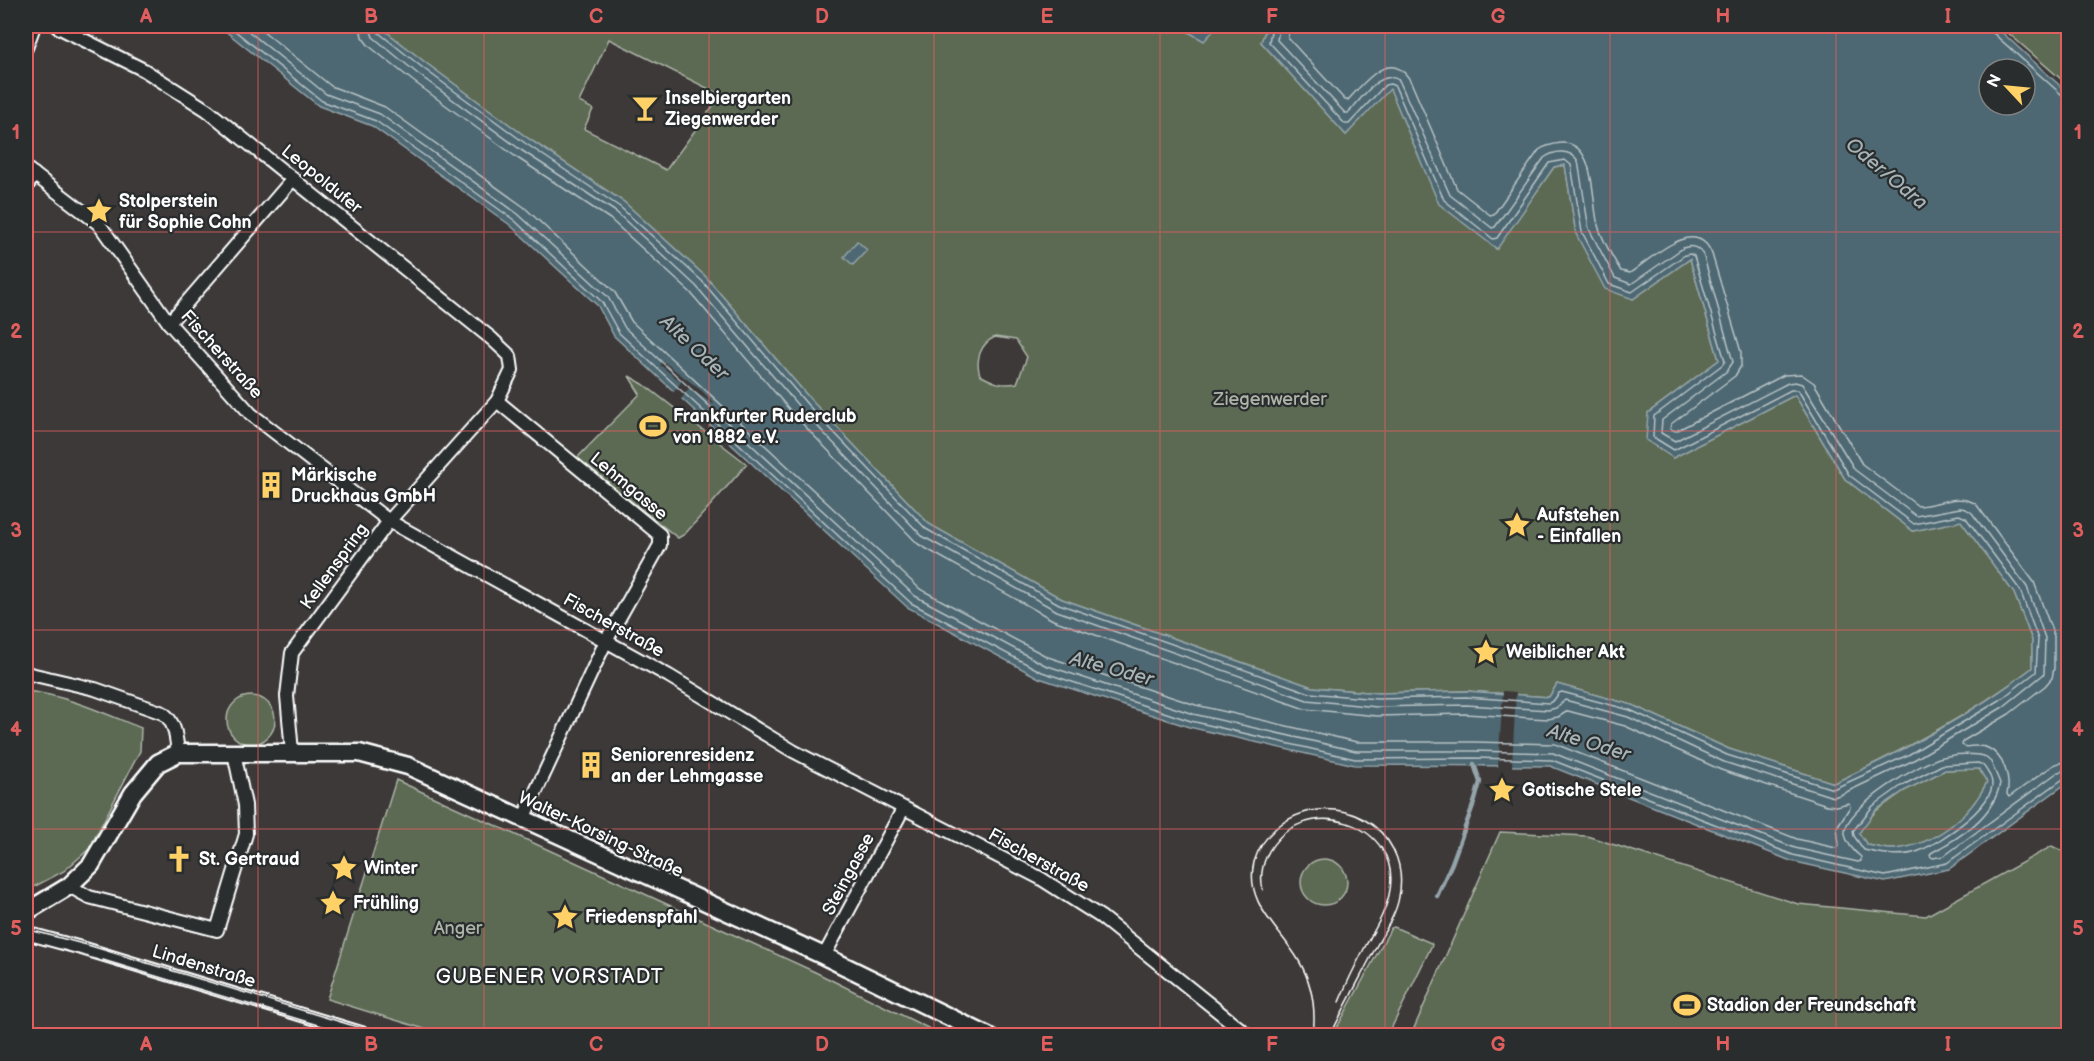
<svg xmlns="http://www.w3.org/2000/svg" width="2094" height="1061" viewBox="0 0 2094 1061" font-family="'Balsamiq Sans',sans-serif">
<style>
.green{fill:#5b6a52;stroke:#adb4a8;stroke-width:1.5;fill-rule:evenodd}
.water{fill:#4d6872;stroke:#94a4aa;stroke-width:1.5;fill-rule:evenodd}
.pier{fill:#3d3939}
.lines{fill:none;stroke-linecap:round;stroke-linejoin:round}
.shore{stroke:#b8c3c7;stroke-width:1.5}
.stream{stroke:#94a4aa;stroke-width:4.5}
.street-casing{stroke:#fff;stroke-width:16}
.secondary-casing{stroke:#fff;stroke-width:21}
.street{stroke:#2a2d2e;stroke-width:12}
.secondary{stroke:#2a2d2e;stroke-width:16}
.tram{stroke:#fff;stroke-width:1.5}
.grid{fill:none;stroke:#e05e5e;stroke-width:1.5;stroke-opacity:0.55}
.labels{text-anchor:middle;stroke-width:4.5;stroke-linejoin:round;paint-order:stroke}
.poi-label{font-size:18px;font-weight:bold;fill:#fff;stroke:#2a2d2e;text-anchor:start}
.street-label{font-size:18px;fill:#fff;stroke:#2a2d2e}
.park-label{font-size:18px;fill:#adb4a8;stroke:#2a2d2e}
.water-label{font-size:20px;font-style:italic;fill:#a6b4b8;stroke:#2a2d2e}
.neighbourhood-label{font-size:20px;letter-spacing:1.5px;fill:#fff;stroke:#2a2d2e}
.neatline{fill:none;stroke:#e05e5e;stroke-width:2}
.grid-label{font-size:20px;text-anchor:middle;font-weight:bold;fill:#e05e5e}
</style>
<rect width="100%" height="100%" fill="#3d3939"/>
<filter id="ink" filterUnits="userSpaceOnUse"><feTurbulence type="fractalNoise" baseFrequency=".0167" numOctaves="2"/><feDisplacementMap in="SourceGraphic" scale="12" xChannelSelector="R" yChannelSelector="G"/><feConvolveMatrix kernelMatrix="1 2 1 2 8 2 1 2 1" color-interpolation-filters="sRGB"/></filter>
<g filter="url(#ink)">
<!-- green -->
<g class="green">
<path d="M379 26H1178L1204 40 1218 26H1267L1261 42 1346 135 1390 88 1413 143 1496 249 1554 167 1565 165 1576 234 1633 299 1690 259 1719 360 1648 413 1673 458 1795 395 1845 479 1913 531 1961 521 2014 593 2032 640V668C1970 715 1904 750 1834 783L1729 749 1632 705 1557 684 1549 697 1466 691 1378 693 1312 687 1062 599 929 524 811 400 706 277 624 202 529 139 426 63ZM609 39 721 95 666 170 584 129 593 109 579 102ZM995 337 1016 340 1027 357 1017 383C1002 386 994 383 980 375 975 360 980 344 995 337Z"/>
<path d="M2000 26H2068V85Z"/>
<path d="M629 376 643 384 747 464 685 534 678 538 577 458 640 394Z"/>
<path d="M26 691C65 695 104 713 141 728L140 751 89 849 64 871 26 891Z"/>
<circle cx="251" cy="720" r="24"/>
<path d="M1979 768 1987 782C1970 817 1934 846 1895 849 1886 850 1876 846 1867 845L1858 832 1876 811 1904 791 1945 770Z"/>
<path d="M396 780 815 972 942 1035H444L327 999Z"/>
<path d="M1500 832 1587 836 1798 904 1926 916 2052 846 2068 854V1035H1411Z"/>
<circle cx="1324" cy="882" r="23"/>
<path d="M1394 927 1431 943 1432 945 1388 1035H1333L1391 928Z"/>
</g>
<!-- water -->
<g class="water">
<path d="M219 26H379L426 63 529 139 624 202 706 277 811 400 929 524 1062 599 1312 687 1378 693 1466 691 1549 697 1557 684 1632 705 1729 749 1834 783C1905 750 1970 716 2032 668V640L2014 593 1961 521 1913 531 1845 479 1795 395 1673 458 1646 440 1648 413 1719 360 1690 259 1633 299 1605 289 1576 234 1565 165 1554 167 1497 249 1439 204 1390 89 1346 135 1261 42 1267 26H1995L2068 93V782L1949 869 1885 882 1791 861 1550 766 1355 765 1189 727 1039 678 907 607 614 336 598 306 510 225 372 126 319 106ZM1989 69H2025V105H1989ZM1979 769 1987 782C1970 817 1934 845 1895 849 1886 850 1876 846 1867 845L1859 833 1876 810 1904 791 1945 770Z"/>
<path d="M1178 26H1218L1204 41Z"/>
<path d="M857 241 867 250 853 265 844 257Z"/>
</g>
<!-- pier -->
<g class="pier">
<path d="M663 361 702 391 714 403 713 404 689 388 680 401 672 394 681 382 660 365Z"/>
<path d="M1503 691 1516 692 1512 767H1498Z"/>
</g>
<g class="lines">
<!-- shore -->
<g class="shore">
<path d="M229 26 322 101 376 121 514 220 602 302 619 333 911 603 1042 672 1191 721 1355 759 1474 758 1552 760 1793 855 1885 876 1947 863 2063 779 2068 777"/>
<path d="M242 26 326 94 380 114 518 214 608 297 625 328 915 596 1045 665 1193 714 1356 751H1474L1553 753 1795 848 1858 862 1861 861V857C1854 852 1844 840 1845 831 1848 807 1920 762 1943 757 1954 754 1973 753 1984 756L1991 762 2000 783C1994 817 1959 838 1931 853L1930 856 1933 858 1944 856 2058 772 2068 770"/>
<path d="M257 26 331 86 385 107 524 207 614 291 632 322 920 589 1048 657 1196 705 1357 742H1474L1555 744 1797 839 1836 848 1839 846 1837 827 1850 807 1849 803 1836 806 1827 805 1721 770 1625 726 1568 711 1558 717 1548 719 1465 714 1377 716 1305 709 1053 620 918 544 794 415 690 292 610 219 516 157 413 81 369 46 362 37 360 26"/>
<path d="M369 26 373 37 418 74 521 150 616 212 696 286 801 409 922 536 1057 611 1307 700 1377 707 1466 705 1548 710 1556 708 1565 700 1628 717 1724 762 1833 797 1840 795 1912 761 2003 707 2044 674 2045 638 2027 587 1972 513 1966 509 1960 508 1916 516 1855 470 1802 384 1795 382 1788 383 1675 441 1661 433 1662 420 1727 371 1733 362 1704 257C1700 248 1692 244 1683 248L1631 284 1615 278 1589 229 1578 161C1570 149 1555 150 1544 158L1495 227 1492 228 1450 195 1399 80C1380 68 1361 100 1348 113H1345L1277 40 1280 26"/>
<path d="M376 26 379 33 423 68 525 143 620 207 702 281 807 404 926 529 1059 604 1310 693 1377 699 1466 697 1549 703 1554 700 1559 693 1562 692 1630 710 1727 755 1833 789 1908 755 2000 700 2036 672 2038 639 2020 590 1966 518 1959 515 1914 524 1849 475 1798 390H1791L1674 450 1653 437 1654 416 1722 365 1725 361 1694 256 1690 254 1685 255 1632 292 1609 284 1582 232 1571 165 1565 160 1549 163 1497 238 1493 239 1444 200 1395 86 1390 84 1385 85 1349 124H1345L1269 42 1272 26"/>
<path d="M1289 26 1288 38 1345 100H1348C1364 83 1391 46 1411 82L1457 189 1490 215 1494 214 1539 150C1546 145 1553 144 1561 143 1597 141 1591 201 1598 225 1602 240 1613 258 1621 271L1630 273C1651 259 1696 214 1712 254L1741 352V366L1735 376 1671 424 1670 429 1676 431 1784 375 1801 374 1814 383 1862 464 1918 506C1937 506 1958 492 1976 504L2034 582 2054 636V668L2052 678 2045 686 2009 714 1963 741 1962 745 1965 747C1972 746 1981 745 1988 748 2004 756 2011 778 2007 794L2009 797 2055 764 2068 761"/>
<path d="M1991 26 1993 33 2062 95 2068 97"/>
<path d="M1978 763C1985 765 1986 770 1990 776 2004 801 1939 843 1919 851 1901 858 1882 854 1864 850L1854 836 1853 831 1873 806 1901 786 1942 765Z"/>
</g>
<!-- stream -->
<path class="stream" d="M1437 896 1452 863 1475 800 1480 782 1474 764"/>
<defs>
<g id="street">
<path d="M56 26 144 70 207 110 492 339 510 356 512 370 497 401 389 521 292 653 287 696 292 752"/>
<path d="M26 48 34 26"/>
<path d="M26 168 99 224 169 323 251 414 389 521 669 676 793 751 1040 878 1101 917 1249 1036"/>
<path d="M26 188 34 174"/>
<path d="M169 323 293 179"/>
<path d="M497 401 660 535V545L606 641 523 819"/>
<path d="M26 673 95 689 163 713C176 723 176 738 178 753"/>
<path d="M69 886 89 897 217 930 246 834 245 805 234 753"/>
<path d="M26 933 85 949 371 1036"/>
<path d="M824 956 903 809"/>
</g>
<path id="secondary" d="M26 912 69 886 91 865 133 793 158 763 178 753H359L408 766 824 956 988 1036"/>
</defs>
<!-- street casing -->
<use href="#street" class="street-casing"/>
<!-- secondary casing -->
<use href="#secondary" class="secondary-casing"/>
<!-- street -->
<use href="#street" class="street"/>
<!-- secondary -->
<use href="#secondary" class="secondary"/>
<!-- tram -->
<g class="tram">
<path d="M1263 890C1260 878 1262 866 1267 855 1300 789 1406 822 1389 895 1385 913 1375 929 1366 945 1356 964 1347 982 1339 1002"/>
<path d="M26 929 91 946 387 1036"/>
<path d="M103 960 354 1036"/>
<path d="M1313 1036C1316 1010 1312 983 1299 961 1280 928 1244 904 1254 862 1258 848 1266 837 1276 828 1331 783 1413 826 1399 897 1396 915 1384 932 1376 947 1361 976 1345 1006 1330 1036"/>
</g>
</g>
</g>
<!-- grid -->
<path class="grid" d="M258 26V1036M484 26V1036M709 26V1036M934 26V1036M1160 26V1036M1385 26V1036M1610 26V1036M1836 26V1036M26 232H2068M26 431H2068M26 630H2068M26 829H2068"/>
<!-- icons -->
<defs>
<symbol id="bar-bare" viewBox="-9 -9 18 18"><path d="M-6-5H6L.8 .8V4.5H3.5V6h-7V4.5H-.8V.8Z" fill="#ffd166" stroke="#2a2d2e" stroke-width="2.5" paint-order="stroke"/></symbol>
<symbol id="sight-bare" viewBox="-9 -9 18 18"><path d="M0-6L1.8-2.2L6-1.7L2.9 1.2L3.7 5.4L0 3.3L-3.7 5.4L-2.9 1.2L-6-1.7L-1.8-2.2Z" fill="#ffd166" stroke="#2a2d2e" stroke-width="2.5" paint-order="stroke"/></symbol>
<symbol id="stadium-bare" viewBox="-9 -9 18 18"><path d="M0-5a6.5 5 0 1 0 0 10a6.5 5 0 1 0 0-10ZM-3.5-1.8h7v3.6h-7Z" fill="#ffd166" stroke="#2a2d2e" stroke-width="2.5" paint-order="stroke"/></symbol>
<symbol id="building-bare" viewBox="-9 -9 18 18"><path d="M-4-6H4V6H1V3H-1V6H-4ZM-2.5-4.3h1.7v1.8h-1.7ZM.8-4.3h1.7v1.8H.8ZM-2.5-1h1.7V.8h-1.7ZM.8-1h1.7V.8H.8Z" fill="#ffd166" stroke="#2a2d2e" stroke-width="2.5" paint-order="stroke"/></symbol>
<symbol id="church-bare" viewBox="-9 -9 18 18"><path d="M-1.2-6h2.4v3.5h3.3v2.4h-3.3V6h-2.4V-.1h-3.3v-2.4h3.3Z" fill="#ffd166" stroke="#2a2d2e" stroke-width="2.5" paint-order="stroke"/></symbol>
</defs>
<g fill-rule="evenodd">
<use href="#bar-bare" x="626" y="89" width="38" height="38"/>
<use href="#sight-bare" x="80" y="192" width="38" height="38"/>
<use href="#stadium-bare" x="634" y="407" width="38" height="38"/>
<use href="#building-bare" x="252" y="466" width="38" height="38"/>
<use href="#sight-bare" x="1498" y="506" width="38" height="38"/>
<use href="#sight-bare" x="1467" y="633" width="38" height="38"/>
<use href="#building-bare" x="572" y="746" width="38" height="38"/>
<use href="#sight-bare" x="1483" y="771" width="38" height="38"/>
<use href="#church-bare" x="160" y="840" width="38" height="38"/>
<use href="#sight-bare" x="325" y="849" width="38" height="38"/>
<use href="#sight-bare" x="314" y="884" width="38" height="38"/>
<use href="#sight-bare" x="546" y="898" width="38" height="38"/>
<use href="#stadium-bare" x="1668" y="986" width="38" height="38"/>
</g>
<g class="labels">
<!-- poi labels -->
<g class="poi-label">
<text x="665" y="104">Inselbiergarten<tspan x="665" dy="21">Ziegenwerder</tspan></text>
<text x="119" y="207">Stolperstein<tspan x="119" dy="21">für Sophie Cohn</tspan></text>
<text x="673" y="422">Frankfurter Ruderclub<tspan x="673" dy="21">von 1882 e.V.</tspan></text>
<text x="291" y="481">Märkische<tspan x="291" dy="21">Druckhaus GmbH</tspan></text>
<text x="1537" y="521">Aufstehen<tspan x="1537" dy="21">- Einfallen</tspan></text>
<text x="1506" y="658">Weiblicher Akt</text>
<text x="611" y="761">Seniorenresidenz<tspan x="611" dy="21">an der Lehmgasse</tspan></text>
<text x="1522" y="796">Gotische Stele</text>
<text x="199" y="865">St. Gertraud</text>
<text x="364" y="874">Winter</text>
<text x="353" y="909">Frühling</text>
<text x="585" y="923">Friedenspfahl</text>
<text x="1707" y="1011">Stadion der Freundschaft</text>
</g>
<!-- street labels -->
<g class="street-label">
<text transform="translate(322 179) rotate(39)" y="6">Leopoldufer</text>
<text transform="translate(222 354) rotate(48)" y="6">Fischerstraße</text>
<text transform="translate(629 486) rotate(40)" y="6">Lehmgasse</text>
<text transform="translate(334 566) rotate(-54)" y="6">Kellenspring</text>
<text transform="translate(614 625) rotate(29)" y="6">Fischerstraße</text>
<text transform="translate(601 834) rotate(25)" y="6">Walter-Korsing-Straße</text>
<text transform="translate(1039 860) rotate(29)" y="6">Fischerstraße</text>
<text transform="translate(848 874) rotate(-62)" y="6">Steingasse</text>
<text transform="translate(204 966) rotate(17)" y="6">Lindenstraße</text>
</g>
<!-- park labels -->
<g class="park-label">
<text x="1270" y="405">Ziegenwerder</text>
<text x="458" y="934">Anger</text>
</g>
<!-- water labels -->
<g class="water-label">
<text transform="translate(1887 173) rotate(40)" y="7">Oder/Odra</text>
<text transform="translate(695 347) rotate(43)" y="7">Alte Oder</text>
<text transform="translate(1112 668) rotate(15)" y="7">Alte Oder</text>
<text transform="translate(1589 742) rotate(17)" y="7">Alte Oder</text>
</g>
<!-- neighbourhood labels -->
<g class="neighbourhood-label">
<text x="550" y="983">GUBENER VORSTADT</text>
</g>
</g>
<!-- margin -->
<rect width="2094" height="1061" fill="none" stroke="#2a2d2e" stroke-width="66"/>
<!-- north arrow -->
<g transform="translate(2007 87) rotate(296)"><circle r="28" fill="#2a2d2e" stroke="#7f8182" stroke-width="1.5"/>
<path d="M0-4.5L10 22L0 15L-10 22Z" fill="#ffd166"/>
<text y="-9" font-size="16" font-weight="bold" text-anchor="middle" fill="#ffffff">N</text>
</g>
<rect x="33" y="33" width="2028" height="995" class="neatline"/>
<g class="grid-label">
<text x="146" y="23">A</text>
<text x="371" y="23">B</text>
<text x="596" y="23">C</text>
<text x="822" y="23">D</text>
<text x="1047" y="23">E</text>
<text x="1272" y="23">F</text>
<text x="1498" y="23">G</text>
<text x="1723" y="23">H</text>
<text x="1948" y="23">I</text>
<text x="16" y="139">1</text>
<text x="2078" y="139">1</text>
<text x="16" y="338">2</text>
<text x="2078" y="338">2</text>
<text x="16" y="537">3</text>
<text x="2078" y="537">3</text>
<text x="16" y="736">4</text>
<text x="2078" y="736">4</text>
<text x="16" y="935">5</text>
<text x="2078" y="935">5</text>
<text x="146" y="1051">A</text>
<text x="371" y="1051">B</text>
<text x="596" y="1051">C</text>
<text x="822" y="1051">D</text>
<text x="1047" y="1051">E</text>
<text x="1272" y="1051">F</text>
<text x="1498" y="1051">G</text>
<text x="1723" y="1051">H</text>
<text x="1948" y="1051">I</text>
</g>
</svg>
